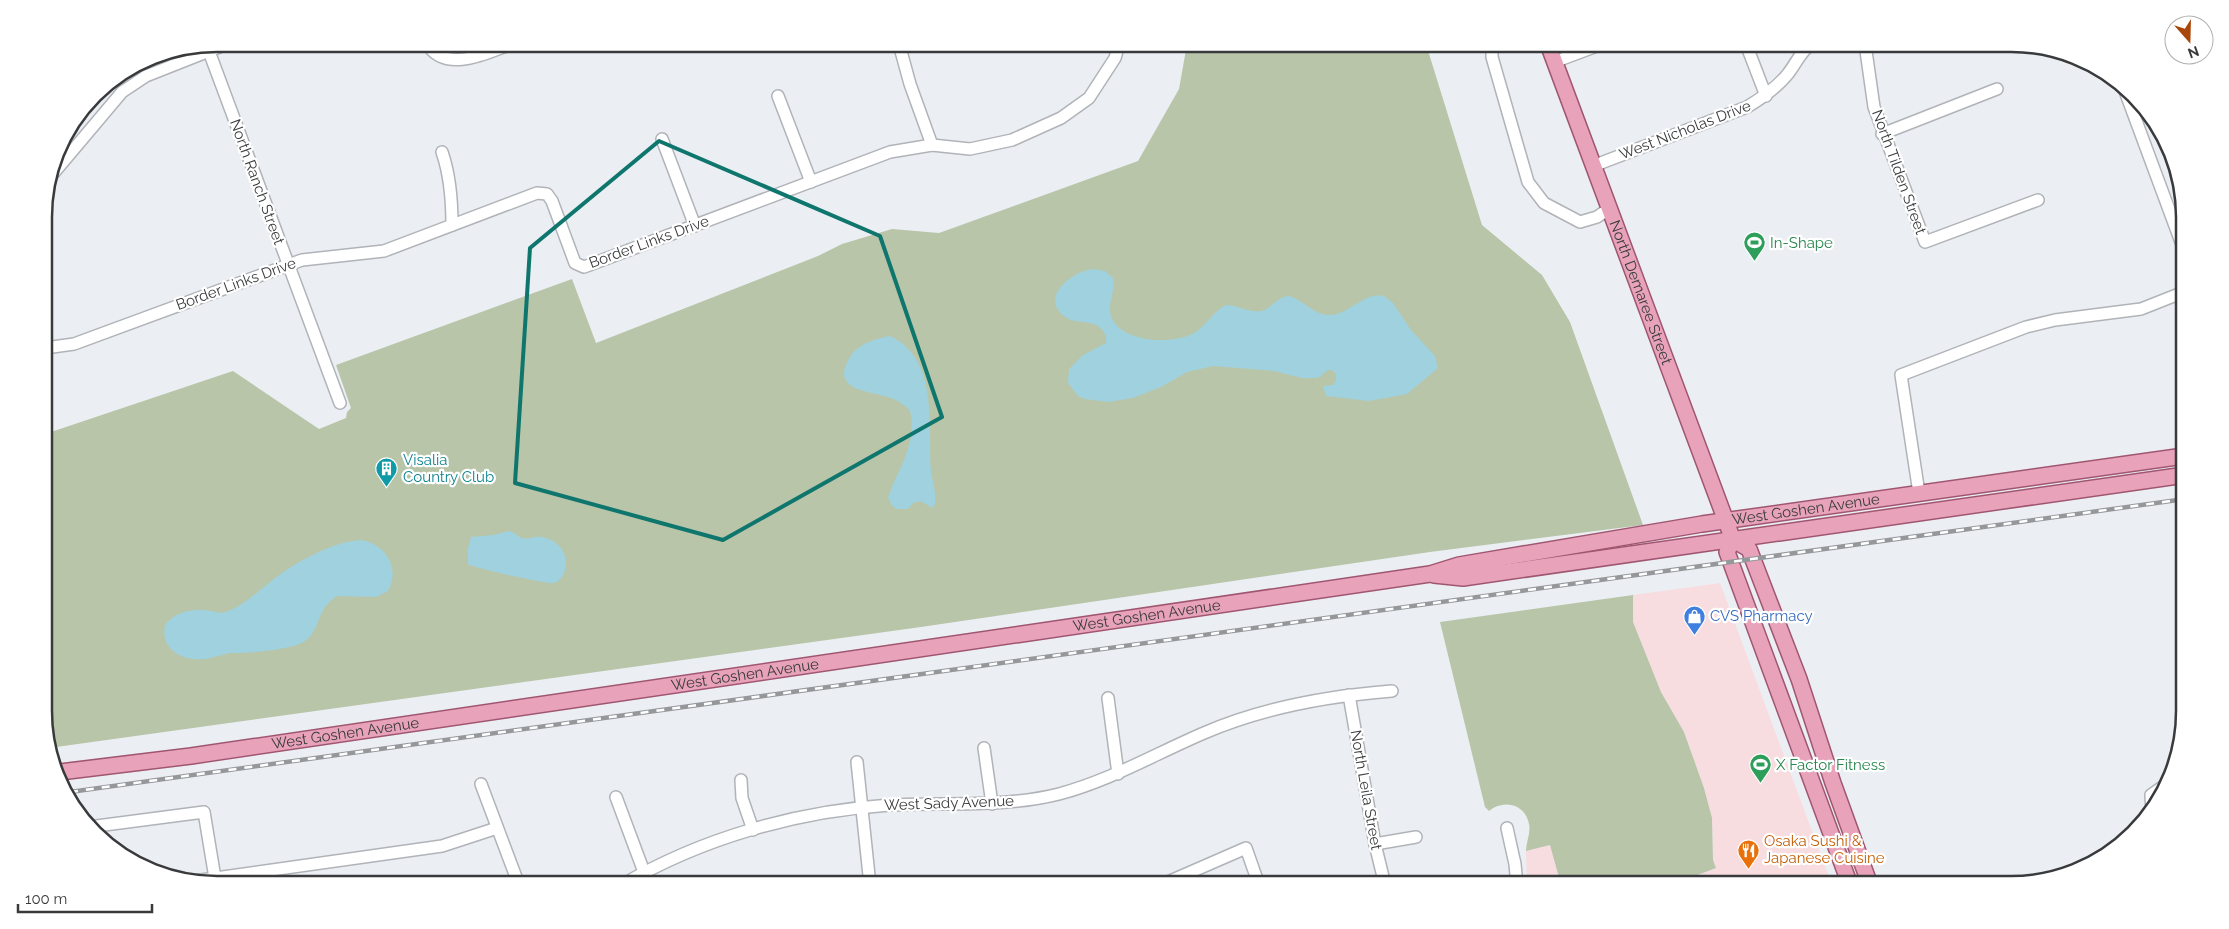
<svg xmlns="http://www.w3.org/2000/svg" width="2229" height="929" viewBox="0 0 2229 929" font-family="Raleway,sans-serif">
<style>
.commercial{fill:#f8dde0}
.green{fill:#b8c5a9}
.water{fill:#a0d1de}
.lines{fill:none;stroke-linecap:round;stroke-linejoin:round}
.minor-casing{stroke:#b0b3b8;stroke-width:14}
.major-casing{stroke:#a05670;stroke-width:18}
.minor{stroke:#fff;stroke-width:11}
.major{stroke:#e8a3ba;stroke-width:15}
.rail-casing{stroke:#95989b;stroke-width:4.5}
.rail{stroke:#fff;stroke-width:2.5;stroke-dasharray:8;stroke-linecap:butt}
.marked{fill:none;stroke:#0f766e;stroke-width:4;stroke-linejoin:round}
.labels{text-anchor:middle;stroke-width:4.5;stroke-linejoin:round;paint-order:stroke}
.street-label{font-size:15px;fill:#393a3c;stroke:#fff}
.leisure-label{font-size:15px;fill:#27864d;stroke:#fff;text-anchor:start}
.culture-label{font-size:15px;fill:#0d838f;stroke:#fff;text-anchor:start}
.shop-label{font-size:15px;fill:#366cbe;stroke:#fff;text-anchor:start}
.food-label{font-size:15px;fill:#c56008;stroke:#fff;text-anchor:start}
.rim{fill:none;stroke:#393a3c;stroke-width:2.5}
</style>
<rect width="100%" height="100%" fill="#ebeff3"/>
<!-- commercial -->
<g class="commercial">
<path d="M1720 583 1832 885H1671L1716 868 1713 860 1712 818 1704 788 1684 732 1661 692 1633 622V595Z"/>
<path d="M1550 845 1561 885H1527L1526 851Z"/>
</g>
<!-- green -->
<g class="green">
<path d="M1187 44H1426L1482 225 1542 275 1570 322 1643 525 1430 552 921 627 49 748 45 434 233 371 319 429 346 418 347 412 351 408 336 365 572 279 596 343 818 256 842 244 892 229 939 233 1138 161 1179 89Z"/>
<path d="M1633 595V622L1661 692 1684 732 1704 788 1712 818 1713 860 1716 868 1671 885H1561L1550 845 1526 851C1526 842 1531 833 1529 824 1525 804 1504 799 1489 811L1485 807 1440 622Z"/>
</g>
<!-- water -->
<g class="water">
<path d="M1093 269 1105 271 1113 278C1116 290 1107 304 1111 316 1120 343 1173 345 1194 333 1206 326 1213 311 1226 305 1238 305 1248 313 1261 311 1273 308 1276 297 1289 296 1303 300 1313 314 1328 315 1349 316 1362 292 1384 296L1393 303 1411 330 1435 356 1438 368 1407 394 1369 401 1326 396 1323 386 1333 385 1336 380V374L1332 370H1328L1318 378H1302L1274 371 1213 366 1187 372 1161 387 1133 398 1108 402 1085 399 1078 396 1068 383 1069 369 1083 355 1106 343C1107 337 1104 330 1098 326 1088 320 1073 324 1064 316 1039 296 1073 271 1093 269Z"/>
<path d="M890 336C939 358 928 427 931 471 932 482 939 498 933 508L920 501 913 503 908 509H896L891 504 888 497C898 470 918 441 910 411 905 405 899 401 891 398 873 391 828 392 850 357 859 343 875 339 890 336Z"/>
<path d="M509 531C514 532 517 536 522 538 528 540 535 536 541 537 559 539 571 556 564 573 562 577 559 582 554 583 547 584 473 568 468 564V548L471 537 493 535Z"/>
<path d="M361 540C385 544 401 567 388 591L376 597 337 596C315 610 322 628 305 641 292 650 249 653 233 653 223 653 213 659 203 659 181 661 160 648 165 625 175 612 191 609 206 610 212 611 219 614 225 612 239 609 257 592 269 583 290 565 333 541 361 540Z"/>
</g>
<g class="lines">
<defs>
<g id="minor">
<path d="M427 44C446 74 487 53 511 44"/>
<path d="M899 44 910 84 932 145"/>
<path d="M1492 44V57L1528 182 1544 203 1580 222 1597 217 1610 208"/>
<path d="M1746 44 1766 96"/>
<path d="M1865 44 1874 107 1925 242 2038 200"/>
<path d="M207 46 340 403"/>
<path d="M1554 62 1602 44"/>
<path d="M2125 91 2184 250"/>
<path d="M778 96 811 182"/>
<path d="M1882 134 1997 89"/>
<path d="M662 139 695 226"/>
<path d="M442 152C450 175 452 200 452 225"/>
<path d="M1593 166 1747 107C1762 98 1776 88 1787 75 1796 64 1800 52 1811 44"/>
<path d="M52 175 122 92 146 76 227 44"/>
<path d="M45 348 74 344 302 260 384 251 537 193 547 194 552 201 575 263 584 267 890 152 932 145 970 149 1012 140 1061 118 1089 98 1115 58 1119 44"/>
<path d="M1919 493 1901 375 2026 327 2055 320 2141 309 2184 292"/>
<path d="M1349 695 1375 844 1385 885"/>
<path d="M1108 698 1118 774"/>
<path d="M984 748 992 804"/>
<path d="M857 762 870 885"/>
<path d="M741 780 742 798 753 830"/>
<path d="M481 784 519 885"/>
<path d="M616 797 644 872"/>
<path d="M2152 813 2151 795 2168 783"/>
<path d="M89 827 204 812 215 878"/>
<path d="M1507 828 1515 864 1517 885"/>
<path d="M1375 844 1416 837"/>
<path d="M194 881 442 846 497 828"/>
<path d="M622 885C702 838 797 811 890 805 947 802 1003 808 1059 794 1111 780 1155 754 1204 733 1264 707 1327 696 1392 691"/>
<path d="M1161 885 1246 848 1259 885"/>
</g>
<g id="major">
<path id="s1" d="M1548 44 1733 540 1749 549 1799 679 1833 783 1870 885"/>
<path d="M1733 540 1727 552 1850 885"/>
<path d="M1434 575 1463 578 2185 475"/>
<path id="s2" d="M60 772 191 756 1430 574 1459 565 1702 524 2184 456"/>
</g>
</defs>
<!-- minor casing -->
<use href="#minor" class="minor-casing"/>
<!-- major casing -->
<use href="#major" class="major-casing"/>
<!-- minor -->
<use href="#minor" class="minor"/>
<!-- major -->
<use href="#major" class="major"/>
<defs>
<path id="rail" d="M70 792 2185 499"/>
</defs>
<!-- rail casing -->
<use href="#rail" class="rail-casing"/>
<!-- rail -->
<use href="#rail" class="rail"/>
</g>
<!-- marked area -->
<path class="marked" d="M659 141 880 236 942 417 723 540 515 483 530 248Z"/>
<!-- icons -->
<defs>
<symbol id="stadium-pin" viewBox="-11 -11 22 30"><path d="M0 17L-7.5 6A9.5 9.5 0 1 1 7.5 6Z" fill="#2e9e5b" stroke="#fff"/><path d="M0-5a6.5 5 0 1 0 0 10a6.5 5 0 1 0 0-10ZM-3.5-1.8h7v3.6h-7Z" fill="#fff"/></symbol>
<symbol id="building-pin" viewBox="-11 -11 22 30"><path d="M0 17L-7.5 6A9.5 9.5 0 1 1 7.5 6Z" fill="#0f9aa8" stroke="#fff"/><path d="M-4-6H4V6H1V3H-1V6H-4ZM-2.5-4.3h1.7v1.8h-1.7ZM.8-4.3h1.7v1.8H.8ZM-2.5-1h1.7V.8h-1.7ZM.8-1h1.7V.8H.8Z" fill="#fff"/></symbol>
<symbol id="shop-pin" viewBox="-11 -11 22 30"><path d="M0 17L-7.5 6A9.5 9.5 0 1 1 7.5 6Z" fill="#3f7fe0" stroke="#fff"/><path d="M-5-2.5h2.3a2.7 3.5 0 0 1 5.4 0H5L5.5 6h-11ZM-1.5-2.5h3a1.5 2.3 0 0 0-3 0Z" fill="#fff"/></symbol>
<symbol id="restaurant-pin" viewBox="-11 -11 22 30"><path d="M0 17L-7.5 6A9.5 9.5 0 1 1 7.5 6Z" fill="#e8710a" stroke="#fff"/><path d="M-5-6h1v4h1v-4h1v4h1v-4h1v5L-1.5 .5V6h-2V.5L-5-1ZM5-6V6H3V1.5H1.5Q1.5-4 5-6Z" fill="#fff"/></symbol>
</defs>
<g fill-rule="evenodd">
<use href="#stadium-pin" x="1742" y="230" width="25" height="34"/>
<use href="#building-pin" x="374" y="456" width="25" height="34"/>
<use href="#shop-pin" x="1682" y="604" width="25" height="34"/>
<use href="#stadium-pin" x="1748" y="752" width="25" height="34"/>
<use href="#restaurant-pin" x="1736" y="838" width="25" height="34"/>
</g>
<g class="labels">
<!-- street labels -->
<g class="street-label">
<text transform="translate(1685 130) rotate(-21)" y="5">West Nicholas Drive</text>
<text transform="translate(1899 172) rotate(70)" y="5">North Tilden Street</text>
<text transform="translate(257 182) rotate(70)" y="5">North Ranch Street</text>
<text transform="translate(649 242) rotate(-20)" y="5">Border Links Drive</text>
<text transform="translate(236 284) rotate(-20)" y="5">Border Links Drive</text>
<text dy="5" stroke="none"><textPath href="#s1" startOffset="265">North Demaree Street</textPath></text>
<text dy="5" stroke="none"><textPath href="#s2" startOffset="1766">West Goshen Avenue</textPath></text>
<text dy="5" stroke="none"><textPath href="#s2" startOffset="1098">West Goshen Avenue</textPath></text>
<text dy="5" stroke="none"><textPath href="#s2" startOffset="692">West Goshen Avenue</textPath></text>
<text dy="5" stroke="none"><textPath href="#s2" startOffset="288">West Goshen Avenue</textPath></text>
<text transform="translate(1366 790) rotate(80)" y="5">North Leila Street</text>
<text transform="translate(949 803) rotate(-2)" y="5">West Sady Avenue</text>
</g>
<!-- leisure labels -->
<g class="leisure-label">
<text x="1770" y="248">In-Shape</text>
<text x="1776" y="770">X Factor Fitness</text>
</g>
<!-- culture labels -->
<g class="culture-label">
<text x="403" y="465">Visalia<tspan x="403" dy="17">Country Club</tspan></text>
</g>
<!-- shop labels -->
<g class="shop-label">
<text x="1710" y="621">CVS Pharmacy</text>
</g>
<!-- food labels -->
<g class="food-label">
<text x="1764" y="846">Osaka Sushi &amp;<tspan x="1764" dy="17">Japanese Cuisine</tspan></text>
</g>
</g>
<!-- crop -->
<path d="M0 0H2229V929H0ZM217 52H2011A165 165 0 0 1 2176 217V711A165 165 0 0 1 2011 876H217A165 165 0 0 1 52 711V217A165 165 0 0 1 217 52Z" fill="#fff" fill-rule="evenodd"/>
<path class="rim" d="M217 52H2011A165 165 0 0 1 2176 217V711A165 165 0 0 1 2011 876H217A165 165 0 0 1 52 711V217A165 165 0 0 1 217 52Z"/>
<!-- north arrow -->
<g transform="translate(2189 40) rotate(160)"><circle r="24" fill="#ffffff" stroke="#b0b0b1"/>
<path d="M0-4L9 19L0 12L-9 19Z" fill="#a94609"/>
<text y="-8" font-size="14" font-weight="bold" text-anchor="middle" fill="#393a3c">N</text>
</g>
<!-- scale -->
<path d="M18 904v8h134v-8" fill="none" stroke="#393a3c" stroke-width="2.5"/>
<text x="25" y="904" font-size="15" fill="#393a3c" stroke="#ffffff" stroke-width="4" paint-order="stroke">100 m</text>
</svg>
